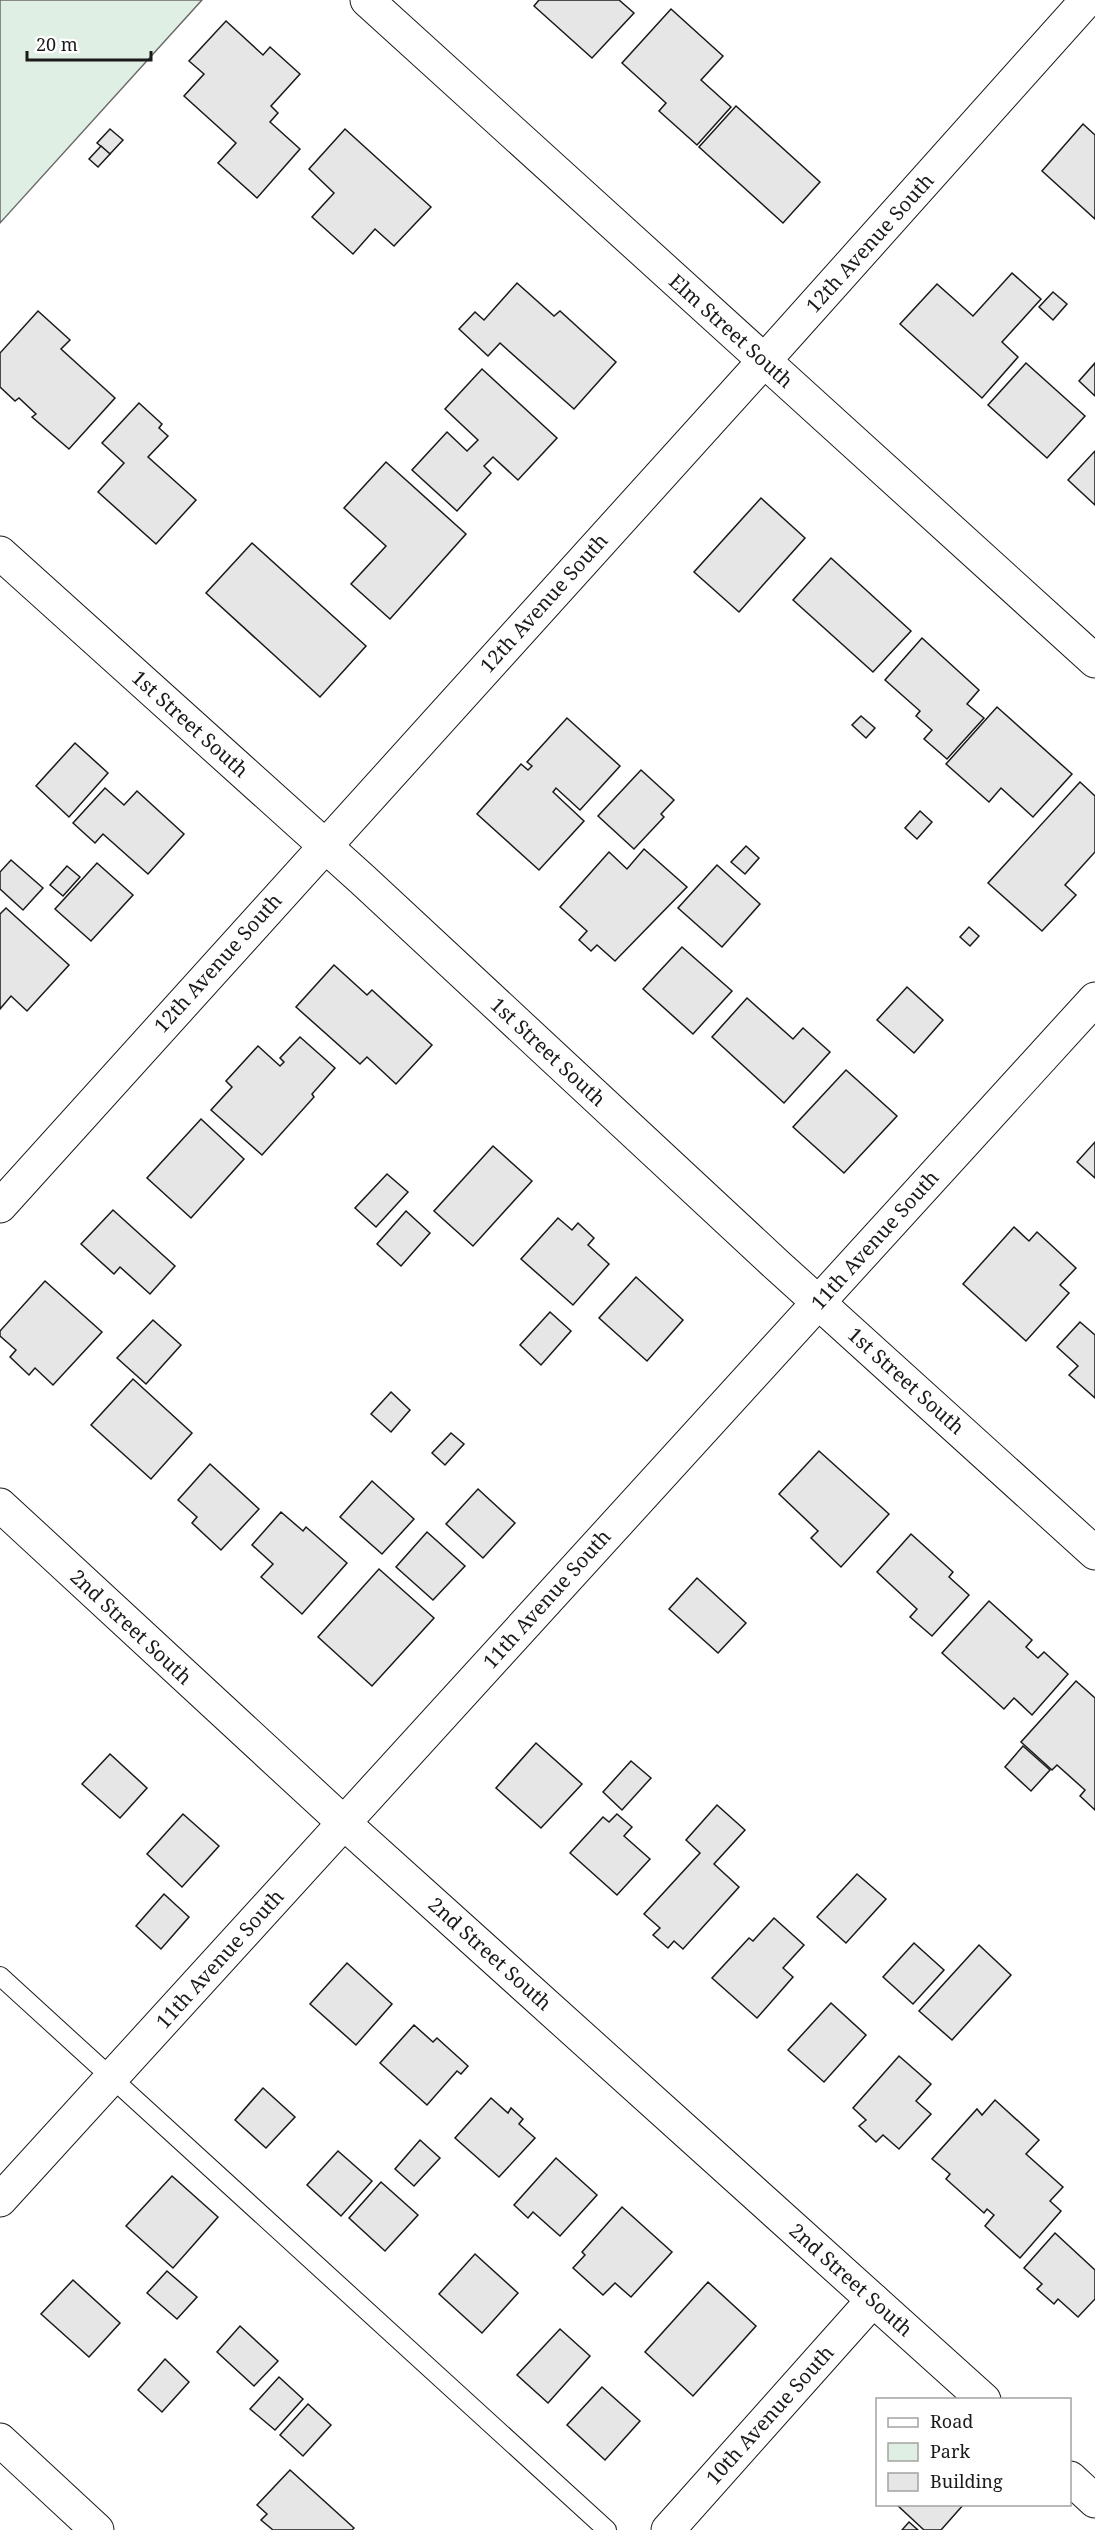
<svg xmlns="http://www.w3.org/2000/svg" width="1095" height="2530" viewBox="0 0 1095 2530" font-family="'Noto Serif',serif">
<style>
.green{fill:#e0efe3;stroke:#6a6a6a;stroke-width:1.5}
.building{fill:#e6e6e6;stroke:#1a1a1a;stroke-width:1.5}
.lines{fill:none;stroke-linecap:round;stroke-linejoin:round}
.lane-casing{stroke:#1a1a1a;stroke-width:20}
.street-casing{stroke:#1a1a1a;stroke-width:35}
.lane{stroke:#fff;stroke-width:18}
.street{stroke:#fff;stroke-width:33}
.labels{text-anchor:middle;stroke-width:4.5;stroke-linejoin:round;paint-order:stroke}
.street-label{font-size:20px;fill:#1a1a1a;stroke:#fff}
</style>
<rect width="100%" height="100%" fill="#fff"/>
<!-- green -->
<path class="green" d="M0 0H202L0 223Z"/>
<!-- building -->
<g class="building">
<path d="M539 0H619L634 13 592 58 534 6Z"/>
<path d="M671 9 723 56 701 80 731 107 697 145 659 111 666 103 622 63Z"/>
<path d="M226 21 263 55 270 47 300 74 271 106 278 113 270 122 300 149 257 198 218 163 236 143 184 96 204 74 189 61Z"/>
<path d="M736 106 820 182 783 223 699 147Z"/>
<path d="M1083 124 1095 135V219L1042 171Z"/>
<path d="M110 129 123 140 110 154 97 143Z"/>
<path d="M345 129 431 207 394 246 375 229 353 254 312 217 334 193 309 169Z"/>
<path d="M101 146 110 154 98 167 89 159Z"/>
<path d="M1012 273 1041 299 1002 342 1018 357 982 398 900 324 937 284 973 316Z"/>
<path d="M517 283 554 316 560 311 616 362 574 409 500 343 488 356 459 329 475 312 484 320Z"/>
<path d="M1053 292 1067 304 1053 320 1039 307Z"/>
<path d="M38 311 70 340 61 349 115 398 69 449 32 417 36 414 19 398 15 401 0 387V353Z"/>
<path d="M1026 363 1085 416 1047 458 988 405Z"/>
<path d="M1095 363V396L1079 381Z"/>
<path d="M482 369 557 438 518 480 493 457 484 466 491 473 457 511 412 470 447 432 467 451 478 440 445 409Z"/>
<path d="M139 403 162 424 159 428 168 436 148 457 196 500 156 544 98 492 124 463 102 443Z"/>
<path d="M1095 451V505L1068 480Z"/>
<path d="M386 462 466 534 390 619 351 584 386 546 344 508Z"/>
<path d="M761 498 805 538 739 612 694 572Z"/>
<path d="M252 543 366 646 320 697 206 593Z"/>
<path d="M831 558 911 631 873 672 793 600Z"/>
<path d="M922 638 979 690 967 704 984 718 947 759 924 739 932 730 916 716 920 711 885 680Z"/>
<path d="M997 707 1072 774 1033 817 1001 788 989 802 946 764Z"/>
<path d="M861 716 875 728 866 738 852 725Z"/>
<path d="M567 718 620 766 580 810 556 788 553 792 584 821 539 870 477 814 521 764 528 770 532 766 527 762Z"/>
<path d="M75 743 108 773 69 817 36 786Z"/>
<path d="M641 770 674 800 661 814 664 817 634 849 598 816Z"/>
<path d="M1080 782 1095 796V852L1065 885 1076 895 1042 931 988 883Z"/>
<path d="M105 788 124 805 137 791 184 834 148 874 103 834 95 843 73 823Z"/>
<path d="M920 811 932 822 917 839 905 828Z"/>
<path d="M746 846 759 858 745 874 731 862Z"/>
<path d="M644 849 687 887 615 961 597 945 591 951 579 940 587 931 560 907 609 852 627 869Z"/>
<path d="M11 860 43 888 23 910 0 889V872Z"/>
<path d="M97 863 133 895 91 941 55 909Z"/>
<path d="M717 865 760 904 722 947 678 908Z"/>
<path d="M67 866 80 877 63 896 50 885Z"/>
<path d="M6 908 69 965 27 1011 11 996 0 1009V914Z"/>
<path d="M969 927 979 936 970 946 960 937Z"/>
<path d="M682 947 732 991 693 1034 643 989Z"/>
<path d="M334 965 367 995 372 990 432 1045 396 1084 367 1057 360 1064 296 1007Z"/>
<path d="M907 987 943 1020 914 1053 877 1020Z"/>
<path d="M747 998 793 1039 803 1028 830 1052 784 1103 712 1037Z"/>
<path d="M300 1037 335 1068 312 1094 314 1097 262 1155 211 1110 232 1087 226 1081 258 1046 280 1066 284 1062 280 1058Z"/>
<path d="M846 1070 897 1116 844 1173 793 1127Z"/>
<path d="M201 1119 244 1159 191 1218 147 1178Z"/>
<path d="M1095 1142V1178L1077 1162Z"/>
<path d="M493 1146 532 1181 473 1246 434 1211Z"/>
<path d="M387 1174 408 1192 376 1227 355 1208Z"/>
<path d="M113 1210 175 1266 150 1294 120 1267 114 1274 81 1244Z"/>
<path d="M406 1211 430 1233 401 1266 377 1244Z"/>
<path d="M558 1218 572 1230 578 1223 594 1238 588 1245 609 1264 573 1305 521 1259Z"/>
<path d="M1014 1227 1029 1241 1037 1232 1076 1268 1060 1285 1069 1293 1026 1341 963 1284Z"/>
<path d="M636 1277 683 1320 647 1361 599 1318Z"/>
<path d="M45 1281 102 1332 53 1385 35 1368 29 1375 10 1357 16 1350 0 1336V1331Z"/>
<path d="M550 1312 571 1331 541 1365 520 1345Z"/>
<path d="M153 1320 181 1345 146 1384 117 1358Z"/>
<path d="M1080 1322 1095 1335V1398L1069 1375 1078 1366 1057 1347Z"/>
<path d="M133 1379 192 1433 151 1479 91 1425Z"/>
<path d="M391 1392 410 1410 391 1432 371 1414Z"/>
<path d="M451 1433 464 1444 445 1465 432 1453Z"/>
<path d="M819 1451 889 1514 841 1567 811 1538 818 1531 779 1494Z"/>
<path d="M210 1464 259 1509 221 1550 192 1523 197 1517 178 1500Z"/>
<path d="M372 1481 414 1519 382 1554 340 1517Z"/>
<path d="M478 1489 515 1523 483 1558 446 1524Z"/>
<path d="M281 1512 303 1531 306 1527 347 1563 302 1614 261 1577 273 1564 252 1545Z"/>
<path d="M427 1532 465 1566 433 1600 396 1567Z"/>
<path d="M911 1534 953 1572 949 1577 969 1595 932 1636 910 1617 917 1609 877 1572Z"/>
<path d="M379 1569 434 1618 372 1686 318 1637Z"/>
<path d="M697 1578 746 1623 718 1653 669 1609Z"/>
<path d="M989 1601 1032 1640 1026 1647 1038 1658 1044 1652 1068 1674 1032 1715 1014 1698 1004 1709 942 1653Z"/>
<path d="M1076 1681 1095 1698V1810L1080 1796 1085 1790 1057 1765 1052 1770 1021 1742Z"/>
<path d="M536 1743 582 1784 541 1828 496 1788Z"/>
<path d="M1023 1746 1050 1770 1031 1791 1005 1767Z"/>
<path d="M110 1754 147 1788 120 1818 82 1784Z"/>
<path d="M631 1761 651 1778 622 1810 603 1792Z"/>
<path d="M717 1805 745 1830 714 1864 739 1887 683 1949 674 1941 668 1948 653 1935 660 1928 644 1914 700 1853 686 1840Z"/>
<path d="M183 1814 219 1846 182 1887 147 1854Z"/>
<path d="M617 1814 632 1827 624 1836 650 1859 617 1895 570 1853 603 1817 609 1822Z"/>
<path d="M857 1874 886 1899 846 1943 817 1917Z"/>
<path d="M164 1894 189 1917 161 1949 136 1926Z"/>
<path d="M774 1918 804 1945 783 1968 793 1977 757 2018 712 1978 749 1938 753 1941Z"/>
<path d="M914 1943 944 1970 913 2004 883 1977Z"/>
<path d="M979 1945 1011 1975 952 2040 919 2011Z"/>
<path d="M347 1963 392 2004 356 2045 310 2004Z"/>
<path d="M831 2003 866 2035 824 2082 788 2050Z"/>
<path d="M414 2025 433 2042 437 2038 468 2066 461 2074 457 2071 427 2105 380 2063Z"/>
<path d="M899 2056 931 2084 916 2101 931 2114 899 2149 883 2135 876 2142 859 2126 866 2120 853 2108Z"/>
<path d="M263 2088 295 2117 266 2148 235 2120Z"/>
<path d="M491 2098 508 2113 511 2108 523 2119 519 2124 535 2138 499 2177 455 2138Z"/>
<path d="M995 2100 1039 2140 1026 2154 1063 2187 1050 2201 1061 2211 1020 2258 985 2226 994 2215 987 2209 984 2213 946 2179 950 2174 932 2159 977 2109 982 2115Z"/>
<path d="M420 2140 440 2158 414 2186 395 2169Z"/>
<path d="M338 2151 372 2181 341 2216 307 2185Z"/>
<path d="M556 2158 597 2195 560 2236 533 2212 528 2218 514 2205Z"/>
<path d="M172 2176 218 2217 173 2268 126 2226Z"/>
<path d="M381 2182 418 2215 385 2251 349 2218Z"/>
<path d="M622 2207 672 2252 631 2297 615 2283 603 2295 573 2268 585 2255 582 2252Z"/>
<path d="M1055 2233 1095 2270V2299L1078 2317 1058 2299 1054 2304 1037 2289 1042 2284 1024 2268Z"/>
<path d="M475 2254 518 2293 482 2333 439 2294Z"/>
<path d="M167 2271 197 2297 177 2319 147 2293Z"/>
<path d="M73 2280 120 2323 89 2357 41 2314Z"/>
<path d="M708 2282 756 2326 693 2396 645 2352Z"/>
<path d="M240 2326 278 2361 254 2386 217 2352Z"/>
<path d="M560 2329 590 2356 548 2403 517 2375Z"/>
<path d="M165 2359 189 2382 162 2412 138 2390Z"/>
<path d="M279 2377 303 2399 275 2430 250 2409Z"/>
<path d="M602 2387 640 2421 605 2460 567 2425Z"/>
<path d="M308 2404 331 2425 303 2456 280 2435Z"/>
<path d="M290 2470 354 2528 352 2530H273L261 2520 267 2514 257 2505Z"/>
<path d="M896 2504H964L941 2530H924Z"/>
<path d="M909 2522 918 2530H902Z"/>
</g>
<g class="lines">
<defs>
<path id="lane" d="M0 1976 607 2530"/>
<g id="street">
<path d="M367 0 1095 661"/>
<path d="M0 553 363 880 778 1266 1095 1553"/>
<path d="M0 1206 764 361 1087 0"/>
<path d="M0 1505 344 1823 984 2400"/>
<path d="M0 2200 1095 999"/>
<path d="M0 2440 97 2530"/>
<path d="M1070 2478 1095 2501"/>
<path d="M668 2530 873 2300"/>
</g>
</defs>
<!-- lane casing -->
<use href="#lane" class="lane-casing"/>
<!-- street casing -->
<use href="#street" class="street-casing"/>
<!-- lane -->
<use href="#lane" class="lane"/>
<!-- street -->
<use href="#street" class="street"/>
</g>
<g class="labels">
<!-- street labels -->
<g class="street-label">
<text transform="translate(870 243) rotate(-48)" y="7">12th Avenue South</text>
<text transform="translate(731 331) rotate(42)" y="7">Elm Street South</text>
<text transform="translate(544 603) rotate(-48)" y="7">12th Avenue South</text>
<text transform="translate(190 724) rotate(42)" y="7">1st Street South</text>
<text transform="translate(218 963) rotate(-48)" y="7">12th Avenue South</text>
<text transform="translate(548 1052) rotate(43)" y="7">1st Street South</text>
<text transform="translate(875 1240) rotate(-48)" y="7">11th Avenue South</text>
<text transform="translate(906 1381) rotate(42)" y="7">1st Street South</text>
<text transform="translate(547 1599) rotate(-48)" y="7">11th Avenue South</text>
<text transform="translate(131 1627) rotate(43)" y="7">2nd Street South</text>
<text transform="translate(490 1954) rotate(42)" y="7">2nd Street South</text>
<text transform="translate(220 1959) rotate(-48)" y="7">11th Avenue South</text>
<text transform="translate(851 2280) rotate(42)" y="7">2nd Street South</text>
<text transform="translate(770 2415) rotate(-48)" y="7">10th Avenue South</text>
</g>
</g>
<!-- legend -->
<rect x="876" y="2398" width="195" height="108" fill="#ffffff" stroke="#a3a3a3" stroke-width="1.5"/>
<rect x="888" y="2418" width="30" height="9" fill="#ffffff" stroke="#a3a3a3" stroke-width="1.5"/>
<text x="930" y="2428" font-size="18" fill="#1a1a1a">Road</text>
<rect x="888" y="2443" width="30" height="18" fill="#e0efe3" stroke="#a3a3a3" stroke-width="1.5"/>
<text x="930" y="2458" font-size="18" fill="#1a1a1a">Park</text>
<rect x="888" y="2473" width="30" height="18" fill="#e6e6e6" stroke="#a3a3a3" stroke-width="1.5"/>
<text x="930" y="2488" font-size="18" fill="#1a1a1a">Building</text>
<!-- scale -->
<path d="M27 51v9h124v-9" fill="none" stroke="#1a1a1a" stroke-width="3"/>
<text x="36" y="51" font-size="18" fill="#1a1a1a" stroke="#ffffff" stroke-width="4.5" paint-order="stroke">20 m</text>
</svg>
